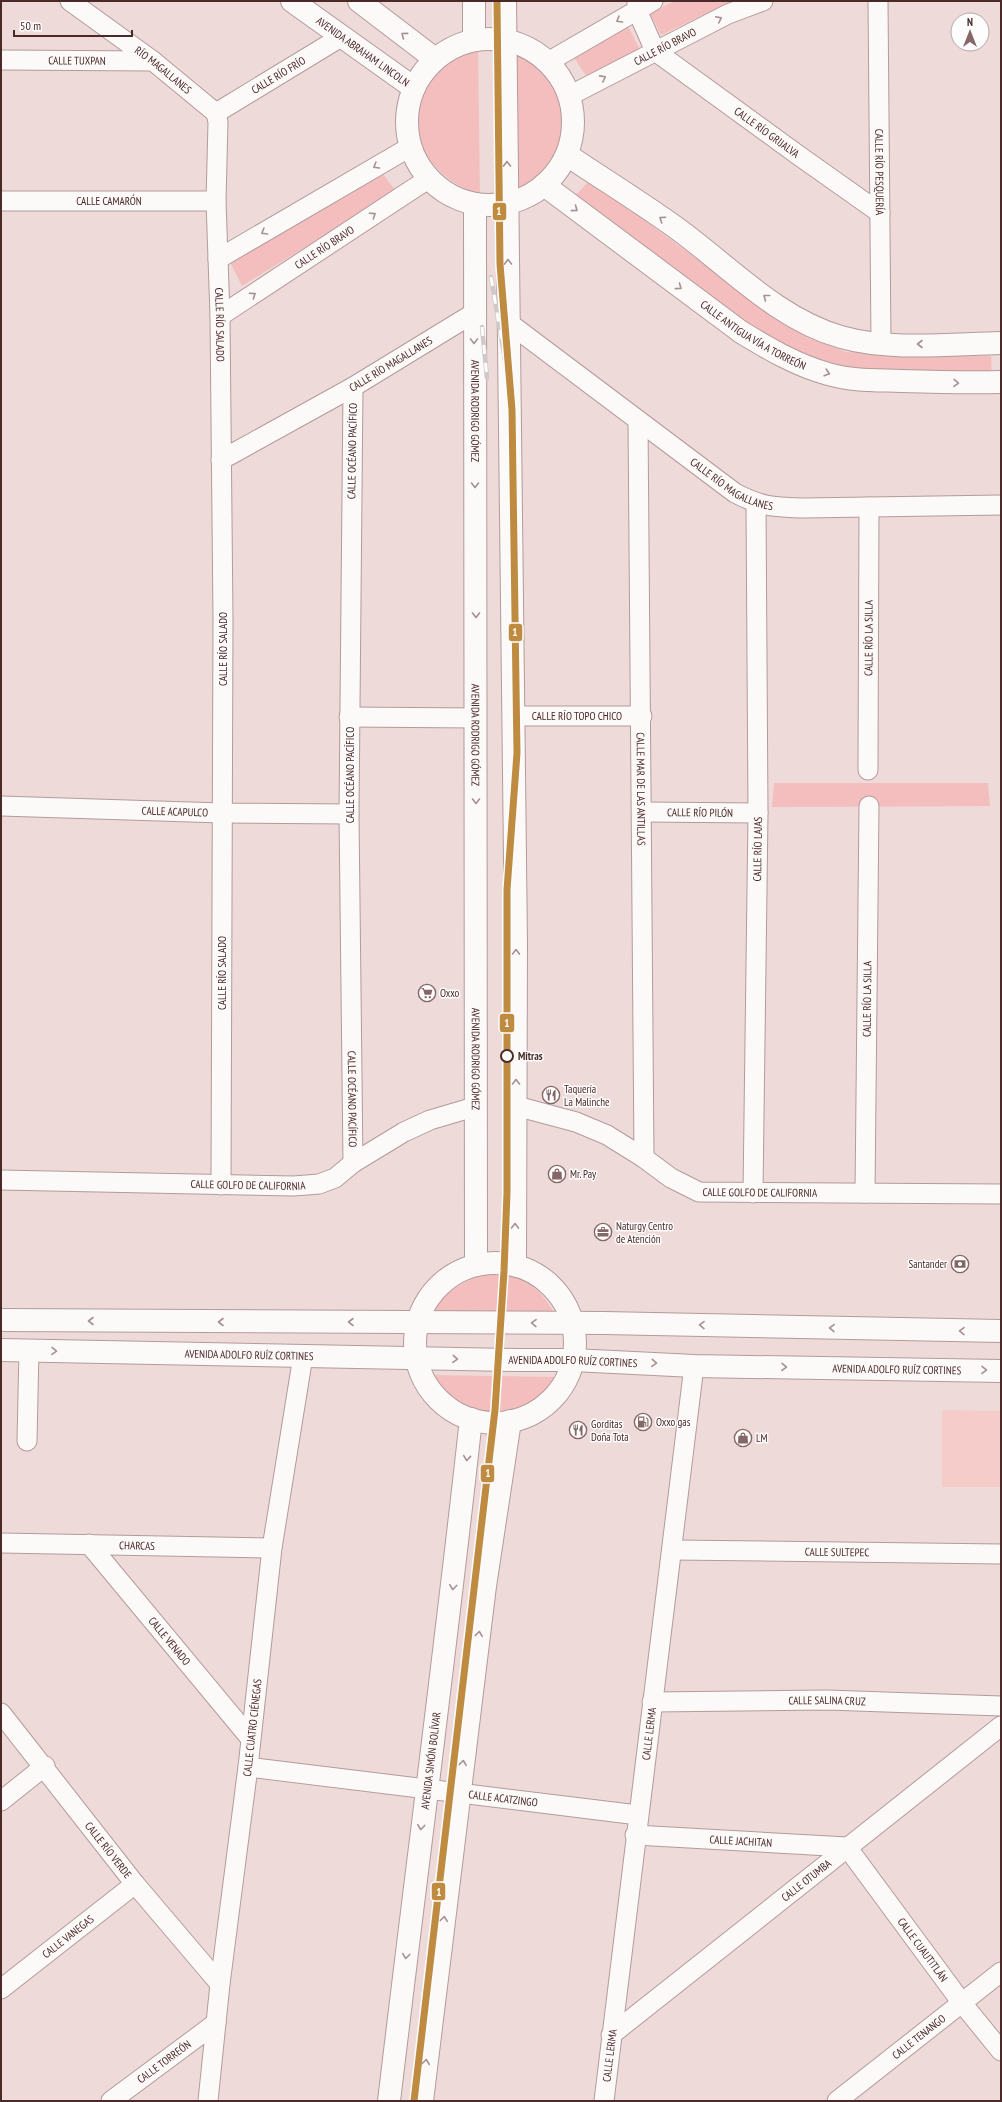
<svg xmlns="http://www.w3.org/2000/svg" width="1002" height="2102" viewBox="0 0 1002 2102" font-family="'PT Sans Narrow',sans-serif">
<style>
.built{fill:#f6cccb}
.green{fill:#f3bebd}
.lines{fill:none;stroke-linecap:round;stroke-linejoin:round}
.street-casing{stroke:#b39b9a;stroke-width:21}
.secondary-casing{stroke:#b39b9a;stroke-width:24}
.primary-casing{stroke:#b39b9a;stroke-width:24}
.street{stroke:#fcf9f9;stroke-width:19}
.secondary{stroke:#fcf9f9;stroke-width:22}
.primary{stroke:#fcf9f9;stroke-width:22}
.rail-casing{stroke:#cfc9c9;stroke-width:4.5}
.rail{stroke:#fdfdfd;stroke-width:3;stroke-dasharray:9;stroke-linecap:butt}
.metro-1-casing{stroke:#fdfdfd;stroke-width:10}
.metro-1{stroke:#bf8b41;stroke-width:7}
.oneway{stroke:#a49190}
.stop-dot{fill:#fdfdfd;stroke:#4b2928;stroke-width:2}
.labels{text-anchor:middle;stroke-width:3;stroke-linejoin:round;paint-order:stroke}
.street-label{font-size:11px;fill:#4b2928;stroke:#fdfdfd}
.poi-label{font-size:11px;fill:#4b2928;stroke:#fdfdfd;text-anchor:start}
.stop-label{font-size:11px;font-weight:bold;fill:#4b2928;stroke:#fdfdfd;text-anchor:start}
.line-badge{stroke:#fdfdfd;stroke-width:1.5}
.badge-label{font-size:11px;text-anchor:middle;font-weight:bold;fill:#fff}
</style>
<rect width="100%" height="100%" fill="#eedad9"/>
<!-- built -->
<path class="built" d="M942 1410 1001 1411V1487H942Z"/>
<!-- green -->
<g class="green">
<path d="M675 1H733L661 35 650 13Z"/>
<path d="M628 26 640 50 590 81 574 58Z"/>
<path d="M478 46 480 197C463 188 446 180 433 164 406 132 415 83 447 58 456 51 467 49 478 46Z"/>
<path d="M515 54C556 67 576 108 561 149 557 160 551 172 541 180 534 185 525 189 517 192Z"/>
<path d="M375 164 396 191 242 286 228 258Z"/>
<path d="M590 180 690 254 808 338 846 352 991 356 992 377 849 374 741 329 570 201Z"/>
<path d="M774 783H988L990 806 772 807Z"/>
<path d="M487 1274C519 1275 537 1283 553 1311L430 1313C445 1293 462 1280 487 1274Z"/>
<path d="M428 1375 558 1377C548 1389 537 1403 522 1409 495 1421 452 1414 435 1389 432 1385 431 1379 428 1375Z"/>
</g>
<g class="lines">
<defs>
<g id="street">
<path id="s1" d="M70 1 153 61 216 113"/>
<path id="s2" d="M637 1V10L655 51 798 155 880 213"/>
<path id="s3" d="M878 1 881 343"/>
<path id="s4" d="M1 60 153 61"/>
<path d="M548 62 653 1"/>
<path id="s5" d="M569 96 728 14 763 1"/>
<path id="s6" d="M216 113 218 122 216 201 220 316 223 619 221 1185"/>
<path id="s7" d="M216 113 341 37"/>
<path id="s8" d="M1 201H216"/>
<path d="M218 259 410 147"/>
<path id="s9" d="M220 316 428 179"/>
<path id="s10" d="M509 323 735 493C762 507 773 507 803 508L1001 505"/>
<path id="s11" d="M353 387 349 814 353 1163"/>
<path id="s12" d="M638 421 644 1158"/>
<path id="s13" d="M221 460 353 387 474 313"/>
<path id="s14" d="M513 716H642"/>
<path d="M349 717 476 718"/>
<path id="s15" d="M868 770 869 507"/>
<path id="s16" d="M1 806 222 813 349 814"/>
<path id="s17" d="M642 812 758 813"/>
<path id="s18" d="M516 1106 576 1122 607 1135 644 1158 671 1178 699 1192 1001 1194"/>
<path id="s19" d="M1 1180 294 1186 319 1184 335 1178 353 1163 404 1132 430 1120 474 1107"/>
<path id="s20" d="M753 1193 758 813 756 504"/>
<path id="s21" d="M865 1193 869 806"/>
<path d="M27 1441 29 1350"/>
<path id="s22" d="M1 1543 272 1548"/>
<path id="s23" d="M89 1544 250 1738"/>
<path id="s24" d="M673 1550 1001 1554"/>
<path id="s25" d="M652 1702 827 1700 1001 1706"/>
<path id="s26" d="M1 1713 135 1884 220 1984"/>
<path id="s27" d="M248 1767 638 1815"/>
<path d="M1 1801 45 1766"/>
<path id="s28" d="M635 1835 847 1847 962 2003 1001 2051"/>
<path id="s29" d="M1 1989 135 1884"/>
<path id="s30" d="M611 2035 1001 1726"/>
<path id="s31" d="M111 2101 216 2023"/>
<path id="s32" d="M208 2101 220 1984 248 1767 272 1548 303 1356"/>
<path id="s33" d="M604 2101 694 1366"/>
<path id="s34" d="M837 2101 1001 1972"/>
</g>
<g id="secondary">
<path id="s35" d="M292 1 414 88"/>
<path d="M359 1 435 59"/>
<path d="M474 1V40"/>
<path d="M505 1 516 944 515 1265"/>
<circle cx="490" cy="122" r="83"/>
<path d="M567 155C603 179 640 202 675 227 728 265 777 319 841 337 890 351 950 344 1001 343"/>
<path id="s36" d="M544 185 741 332C769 349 796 365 828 374 852 381 876 380 901 381 934 382 967 383 1001 382"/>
<path id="s37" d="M475 204 476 1265"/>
<circle cx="495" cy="1343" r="80"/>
<path id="s38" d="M389 2101C416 1874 446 1647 471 1419"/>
<path d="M422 2101 485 1586 510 1421"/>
</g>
<g id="primary">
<path d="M1 1320 604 1323 1001 1331"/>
<path id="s39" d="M1 1350 516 1360H573L694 1366 1001 1371"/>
</g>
</defs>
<!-- street casing -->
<use href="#street" class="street-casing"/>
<!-- secondary casing -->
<use href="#secondary" class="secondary-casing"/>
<!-- primary casing -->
<use href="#primary" class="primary-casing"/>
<!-- street -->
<use href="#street" class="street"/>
<!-- secondary -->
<use href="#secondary" class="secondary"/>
<!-- primary -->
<use href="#primary" class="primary"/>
<defs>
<g id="rail">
<path d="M491 277 511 396"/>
<path d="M482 327 487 378"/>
</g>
</defs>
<!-- rail casing -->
<use href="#rail" class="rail-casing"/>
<!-- rail -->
<use href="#rail" class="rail"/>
<defs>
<path id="metro-1" d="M414 2101 495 1410 504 1271 507 1193V890L517 753 512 410 500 264 497 1"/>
</defs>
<!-- metro-1 casing -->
<use href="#metro-1" class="metro-1-casing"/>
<!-- metro-1 -->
<use href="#metro-1" class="metro-1"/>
</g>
<!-- one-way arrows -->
<defs><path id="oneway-chevron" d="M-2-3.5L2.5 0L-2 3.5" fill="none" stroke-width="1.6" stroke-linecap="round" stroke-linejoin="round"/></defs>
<g class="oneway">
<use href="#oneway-chevron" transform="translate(719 19) rotate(-26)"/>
<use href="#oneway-chevron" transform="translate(619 20) rotate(150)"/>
<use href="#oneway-chevron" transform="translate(404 35) rotate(-143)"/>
<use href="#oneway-chevron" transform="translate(603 78) rotate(-28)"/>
<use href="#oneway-chevron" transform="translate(507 164) rotate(-91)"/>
<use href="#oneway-chevron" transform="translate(376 166) rotate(150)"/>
<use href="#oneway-chevron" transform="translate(575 209) rotate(37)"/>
<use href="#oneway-chevron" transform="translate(373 215) rotate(-34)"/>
<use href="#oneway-chevron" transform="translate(662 219) rotate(-146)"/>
<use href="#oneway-chevron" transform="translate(264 232) rotate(150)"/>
<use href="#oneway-chevron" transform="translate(508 262) rotate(-91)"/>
<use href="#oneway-chevron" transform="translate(679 287) rotate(36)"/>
<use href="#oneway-chevron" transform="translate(253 295) rotate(-34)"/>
<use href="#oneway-chevron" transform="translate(766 297) rotate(-142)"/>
<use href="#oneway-chevron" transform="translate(474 341) rotate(90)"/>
<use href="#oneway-chevron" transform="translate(920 344) rotate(180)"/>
<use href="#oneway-chevron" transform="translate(827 373) rotate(17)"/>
<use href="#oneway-chevron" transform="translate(956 383) rotate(1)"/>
<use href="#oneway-chevron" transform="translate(475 485) rotate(90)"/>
<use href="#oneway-chevron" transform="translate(476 615) rotate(90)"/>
<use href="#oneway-chevron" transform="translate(476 801) rotate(90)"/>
<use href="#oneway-chevron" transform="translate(516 952) rotate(-89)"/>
<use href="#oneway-chevron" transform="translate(516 1082) rotate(-90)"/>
<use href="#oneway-chevron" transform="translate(515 1226) rotate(-89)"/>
<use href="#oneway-chevron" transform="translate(91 1321) rotate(-180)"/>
<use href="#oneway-chevron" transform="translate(221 1322) rotate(-180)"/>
<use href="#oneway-chevron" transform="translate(351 1322) rotate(180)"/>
<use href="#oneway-chevron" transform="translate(534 1323) rotate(-179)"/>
<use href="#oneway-chevron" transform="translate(702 1325) rotate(-179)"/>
<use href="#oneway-chevron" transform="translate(832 1328) rotate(-179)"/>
<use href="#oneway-chevron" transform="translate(962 1331) rotate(-179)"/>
<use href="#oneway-chevron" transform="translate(54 1351) rotate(1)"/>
<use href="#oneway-chevron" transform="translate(455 1359) rotate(3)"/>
<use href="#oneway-chevron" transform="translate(654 1363) rotate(4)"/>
<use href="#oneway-chevron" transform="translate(784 1367) rotate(1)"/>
<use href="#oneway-chevron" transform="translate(984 1370) rotate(1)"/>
<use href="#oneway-chevron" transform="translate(467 1458) rotate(96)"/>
<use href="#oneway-chevron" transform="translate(453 1587) rotate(97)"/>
<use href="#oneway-chevron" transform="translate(479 1634) rotate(-83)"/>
<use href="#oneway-chevron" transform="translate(463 1763) rotate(-83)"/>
<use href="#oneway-chevron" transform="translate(421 1827) rotate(97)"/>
<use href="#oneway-chevron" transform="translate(444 1919) rotate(-83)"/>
<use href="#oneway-chevron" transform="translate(406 1956) rotate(97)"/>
<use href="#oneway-chevron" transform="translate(426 2062) rotate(-83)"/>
</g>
<!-- icons -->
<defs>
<symbol id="supermarket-ring" viewBox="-11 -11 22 22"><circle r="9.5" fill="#fdfdfd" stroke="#846766" stroke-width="1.5"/><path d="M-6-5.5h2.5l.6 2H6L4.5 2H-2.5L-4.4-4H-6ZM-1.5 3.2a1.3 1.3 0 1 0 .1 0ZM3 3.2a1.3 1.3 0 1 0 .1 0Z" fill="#846766"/></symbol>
<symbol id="restaurant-ring" viewBox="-11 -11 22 22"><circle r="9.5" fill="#fdfdfd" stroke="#846766" stroke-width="1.5"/><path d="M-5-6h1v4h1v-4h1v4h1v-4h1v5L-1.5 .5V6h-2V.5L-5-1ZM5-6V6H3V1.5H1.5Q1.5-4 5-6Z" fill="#846766"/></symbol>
<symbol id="shop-ring" viewBox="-11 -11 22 22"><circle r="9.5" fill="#fdfdfd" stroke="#846766" stroke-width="1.5"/><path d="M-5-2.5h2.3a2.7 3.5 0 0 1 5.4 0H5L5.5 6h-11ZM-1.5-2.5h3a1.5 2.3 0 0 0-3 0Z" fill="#846766"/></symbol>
<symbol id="office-ring" viewBox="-11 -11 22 22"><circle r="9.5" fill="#fdfdfd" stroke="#846766" stroke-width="1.5"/><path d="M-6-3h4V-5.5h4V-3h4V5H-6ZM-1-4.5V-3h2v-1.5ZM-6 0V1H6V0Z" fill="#846766"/></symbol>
<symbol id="bank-ring" viewBox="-11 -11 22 22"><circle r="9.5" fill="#fdfdfd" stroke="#846766" stroke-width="1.5"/><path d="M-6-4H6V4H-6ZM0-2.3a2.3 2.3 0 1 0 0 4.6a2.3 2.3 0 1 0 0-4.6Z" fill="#846766"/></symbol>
<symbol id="fuel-ring" viewBox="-11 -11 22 22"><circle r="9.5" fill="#fdfdfd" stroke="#846766" stroke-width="1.5"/><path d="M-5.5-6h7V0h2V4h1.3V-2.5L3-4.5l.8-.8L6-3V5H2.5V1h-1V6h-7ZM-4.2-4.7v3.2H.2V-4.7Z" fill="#846766"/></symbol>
</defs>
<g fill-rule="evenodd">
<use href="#supermarket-ring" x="417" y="983" width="20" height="20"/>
<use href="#restaurant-ring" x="541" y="1085" width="20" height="20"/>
<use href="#shop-ring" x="547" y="1164" width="20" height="20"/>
<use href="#office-ring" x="593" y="1222" width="20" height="20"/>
<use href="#bank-ring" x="950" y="1254" width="20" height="20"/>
<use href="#fuel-ring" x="633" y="1412" width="20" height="20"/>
<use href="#restaurant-ring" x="568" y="1420" width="20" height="20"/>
<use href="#shop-ring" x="733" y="1428" width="20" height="20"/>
</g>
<!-- markers -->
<circle class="stop-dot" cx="507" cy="1056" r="6"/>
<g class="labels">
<!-- street labels -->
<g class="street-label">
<text dy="4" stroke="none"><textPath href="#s5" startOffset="108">CALLE RÍO BRAVO</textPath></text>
<text dy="4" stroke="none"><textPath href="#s35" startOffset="87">AVENIDA ABRAHAM LINCOLN</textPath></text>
<text dy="4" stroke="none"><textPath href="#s4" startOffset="76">CALLE TUXPAN</textPath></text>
<text dy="4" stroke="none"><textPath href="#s1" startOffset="116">RÍO MAGALLANES</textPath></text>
<text dy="4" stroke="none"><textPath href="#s7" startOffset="73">CALLE RÍO FRÍO</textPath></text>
<text dy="4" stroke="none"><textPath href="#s2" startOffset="192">CALLE RÍO GRIJALVA</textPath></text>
<text dy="4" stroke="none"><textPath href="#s3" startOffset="171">CALLE RÍO PESQUERÍA</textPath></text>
<text dy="4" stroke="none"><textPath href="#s8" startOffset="108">CALLE CAMARÓN</textPath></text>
<text dy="4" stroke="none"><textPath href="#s9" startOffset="125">CALLE RÍO BRAVO</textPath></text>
<text dy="4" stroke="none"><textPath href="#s6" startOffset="212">CALLE RÍO SALADO</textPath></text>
<text dy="4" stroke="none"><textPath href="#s36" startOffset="258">CALLE ANTIGUA VÍA A TORREÓN</textPath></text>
<text dy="4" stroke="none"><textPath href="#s13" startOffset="195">CALLE RÍO MAGALLANES</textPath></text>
<text dy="4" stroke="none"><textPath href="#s37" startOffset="207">AVENIDA RODRIGO GÓMEZ</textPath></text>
<text transform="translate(352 451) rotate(-89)" y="4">CALLE OCÉANO PACÍFICO</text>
<text dy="4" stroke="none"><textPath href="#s10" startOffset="276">CALLE RÍO MAGALLANES</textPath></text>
<text dy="4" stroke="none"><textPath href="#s15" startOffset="132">CALLE RÍO LA SILLA</textPath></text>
<text transform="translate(223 649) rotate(-90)" y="4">CALLE RÍO SALADO</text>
<text dy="4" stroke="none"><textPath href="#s14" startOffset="64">CALLE RÍO TOPO CHICO</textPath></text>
<text dy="4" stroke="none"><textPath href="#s37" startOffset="531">AVENIDA RODRIGO GÓMEZ</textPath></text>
<text transform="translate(350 775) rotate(-90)" y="4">CALLE OCÉANO PACÍFICO</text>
<text dy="4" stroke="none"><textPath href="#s12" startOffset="368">CALLE MAR DE LAS ANTILLAS</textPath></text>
<text dy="4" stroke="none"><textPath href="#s16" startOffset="174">CALLE ACAPULCO</textPath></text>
<text dy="4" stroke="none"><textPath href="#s17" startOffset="58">CALLE RÍO PILÓN</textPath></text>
<text dy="4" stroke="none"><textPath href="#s20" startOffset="344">CALLE RÍO LAJAS</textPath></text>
<text transform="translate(222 973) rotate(-90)" y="4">CALLE RÍO SALADO</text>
<text dy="4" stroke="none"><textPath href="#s21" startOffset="194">CALLE RÍO LA SILLA</textPath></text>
<text dy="4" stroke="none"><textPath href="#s37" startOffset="855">AVENIDA RODRIGO GÓMEZ</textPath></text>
<text dy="4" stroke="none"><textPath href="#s11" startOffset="712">CALLE OCÉANO PACÍFICO</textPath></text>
<text dy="4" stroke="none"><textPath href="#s19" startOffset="247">CALLE GOLFO DE CALIFORNIA</textPath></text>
<text dy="4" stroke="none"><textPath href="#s18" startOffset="265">CALLE GOLFO DE CALIFORNIA</textPath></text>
<text dy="4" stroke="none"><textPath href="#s39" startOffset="248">AVENIDA ADOLFO RUÍZ CORTINES</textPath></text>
<text dy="4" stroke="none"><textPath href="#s39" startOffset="572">AVENIDA ADOLFO RUÍZ CORTINES</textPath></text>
<text dy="4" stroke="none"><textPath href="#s39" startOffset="896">AVENIDA ADOLFO RUÍZ CORTINES</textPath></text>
<text dy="4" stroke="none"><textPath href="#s22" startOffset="136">CHARCAS</textPath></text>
<text dy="4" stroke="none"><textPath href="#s24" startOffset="164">CALLE SULTEPEC</textPath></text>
<text dy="4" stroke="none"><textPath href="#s23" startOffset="126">CALLE VENADO</textPath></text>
<text dy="4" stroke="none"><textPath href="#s25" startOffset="175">CALLE SALINA CRUZ</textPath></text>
<text dy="4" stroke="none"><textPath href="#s32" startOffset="376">CALLE CUATRO CIÉNEGAS</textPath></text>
<text dy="4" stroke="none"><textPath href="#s33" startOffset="370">CALLE LERMA</textPath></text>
<text dy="4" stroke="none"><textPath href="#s38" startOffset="343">AVENIDA SIMÓN BOLÍVAR</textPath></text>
<text dy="4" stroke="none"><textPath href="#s27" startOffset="257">CALLE ACATZINGO</textPath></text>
<text dy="4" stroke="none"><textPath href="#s28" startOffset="106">CALLE JACHITAN</textPath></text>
<text dy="4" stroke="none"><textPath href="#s26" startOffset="174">CALLE RÍO VERDE</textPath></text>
<text dy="4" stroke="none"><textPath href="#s30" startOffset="249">CALLE OTUMBA</textPath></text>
<text dy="4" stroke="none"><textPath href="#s29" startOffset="85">CALLE VANEGAS</textPath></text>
<text dy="4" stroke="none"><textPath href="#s28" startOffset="340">CALLE CUAUTITLÁN</textPath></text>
<text dy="4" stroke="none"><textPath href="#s34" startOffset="104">CALLE TENANGO</textPath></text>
<text dy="4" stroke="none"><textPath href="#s33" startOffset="46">CALLE LERMA</textPath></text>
<text dy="4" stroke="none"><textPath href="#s31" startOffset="66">CALLE TORREÓN</textPath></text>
</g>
<!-- poi labels -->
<g class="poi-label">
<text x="440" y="997">Oxxo</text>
<text x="564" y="1093">Taquería<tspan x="564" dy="13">La Malinche</tspan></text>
<text x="570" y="1178">Mr. Pay</text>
<text x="616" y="1230">Naturgy Centro<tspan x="616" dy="13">de Atención</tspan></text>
<text x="947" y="1268" text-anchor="end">Santander</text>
<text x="656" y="1426">Oxxo gas</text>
<text x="591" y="1428">Gorditas<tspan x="591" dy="13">Doña Tota</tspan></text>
<text x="756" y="1442">LM</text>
</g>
<!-- stop labels -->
<g class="stop-label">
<text x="518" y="1060">Mitras</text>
</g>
</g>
<g class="line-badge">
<rect x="492" y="202" width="15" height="19" rx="4" fill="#bf8b41"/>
<rect x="508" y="623" width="15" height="19" rx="4" fill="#bf8b41"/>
<rect x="499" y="1013" width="16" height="20" rx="4" fill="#bf8b41"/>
<rect x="480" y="1464" width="15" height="19" rx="4" fill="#bf8b41"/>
<rect x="431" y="1882" width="15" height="19" rx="4" fill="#bf8b41"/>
</g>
<g class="badge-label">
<text x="499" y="215">1</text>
<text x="515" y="636">1</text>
<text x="507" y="1027">1</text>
<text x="488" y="1477">1</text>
<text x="439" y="1896">1</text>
</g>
<!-- border -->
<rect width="1002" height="2102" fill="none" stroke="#4b2928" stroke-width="4"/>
<!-- north arrow -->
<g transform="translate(970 32)"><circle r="19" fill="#fdfdfd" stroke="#b6a8a8"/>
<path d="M0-3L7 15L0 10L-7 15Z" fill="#846766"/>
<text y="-6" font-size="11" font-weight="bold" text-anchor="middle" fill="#4b2928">N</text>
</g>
<!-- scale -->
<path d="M14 30v6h118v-6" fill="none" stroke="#4b2928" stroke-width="2"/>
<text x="20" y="30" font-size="12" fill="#4b2928" stroke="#fdfdfd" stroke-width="3" paint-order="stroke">50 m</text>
</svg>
